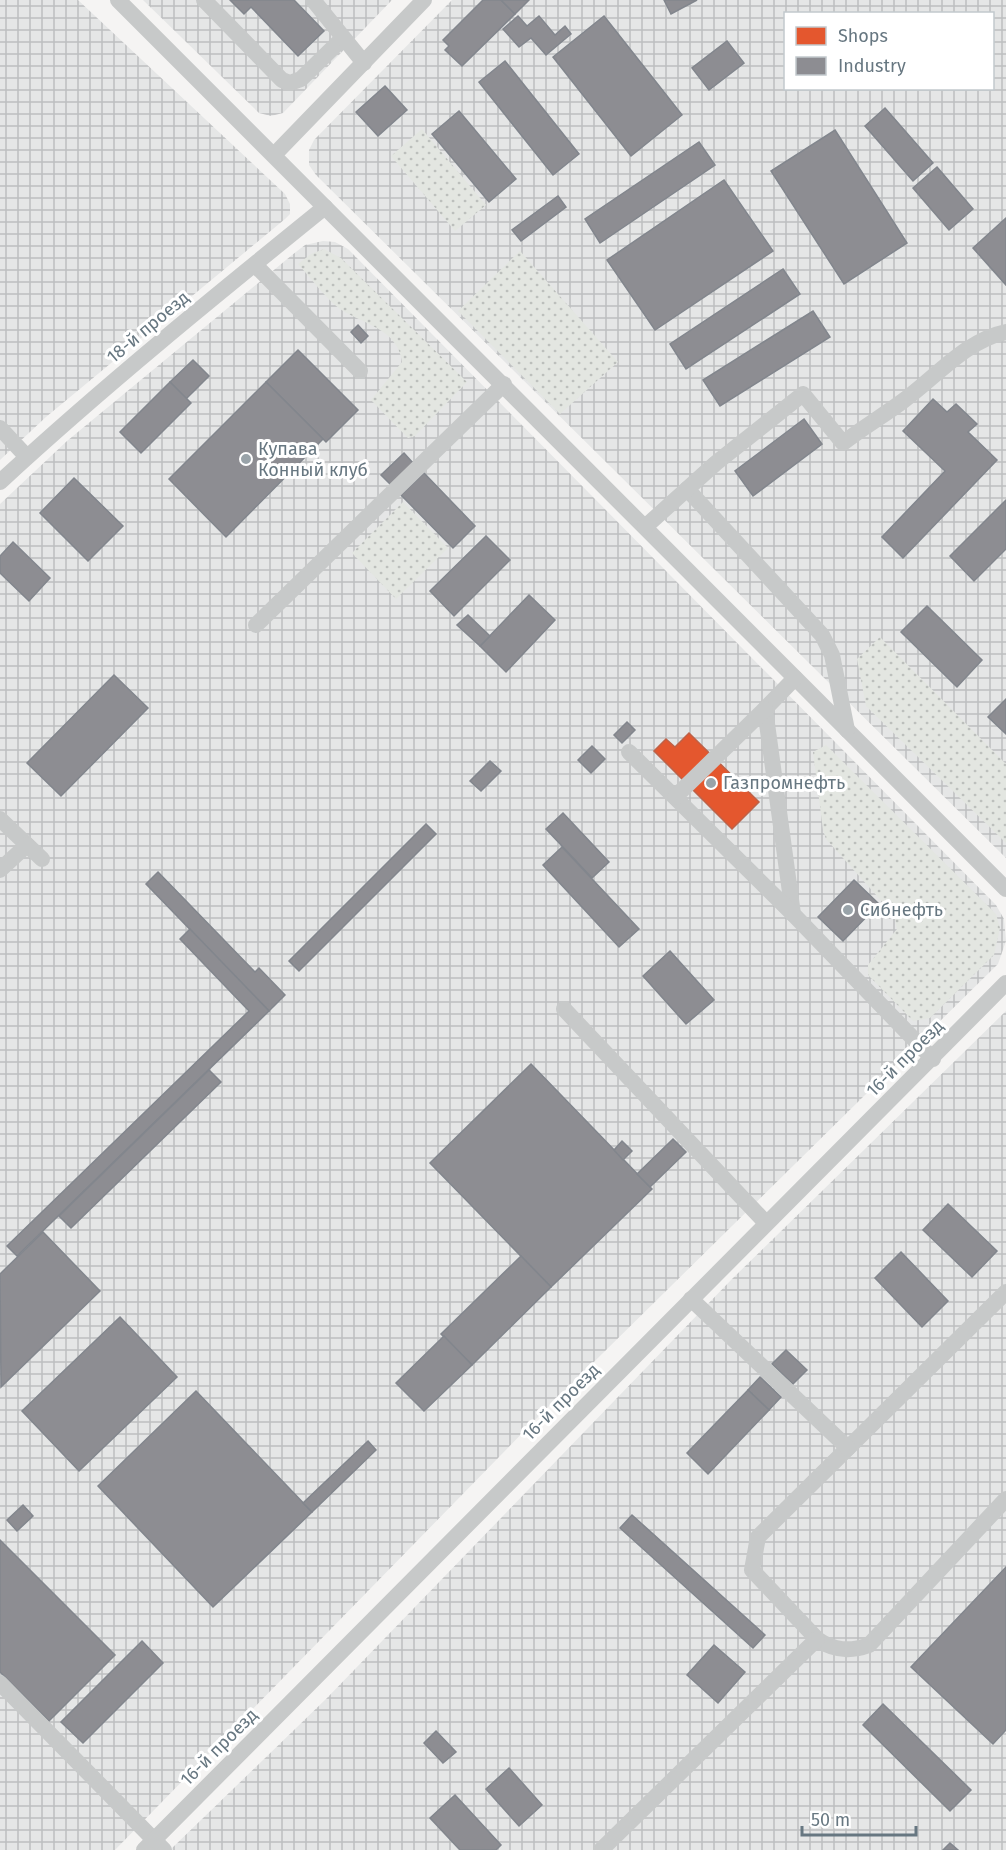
<svg xmlns="http://www.w3.org/2000/svg" width="1006" height="1850" viewBox="0 0 1006 1850" font-family="'Fira Sans',sans-serif">
<style>
.industrial{fill:url(#industrial-grid);fill-rule:evenodd}
.grass{fill:url(#grass-dots)}
.shops{fill:#e4572e;stroke:#be6147;stroke-width:1.5}
.industry{fill:#8d8d92;stroke:#82868d;stroke-width:1.5}
.lines{fill:none;stroke-linecap:round;stroke-linejoin:round}
.minor{stroke:#c7c9c9;stroke-width:16}
.poi-dot{fill:#99a3a9;stroke:#fff;stroke-width:2}
.labels{text-anchor:middle;stroke-width:6;stroke-linejoin:round;paint-order:stroke}
.street-label{font-size:18px;fill:#677781;stroke:#fff}
.poi-label{font-size:18px;fill:#677781;stroke:#fff;text-anchor:start}
</style>
<defs>
<pattern id="industrial-grid" width="8" height="8" patternUnits="userSpaceOnUse" patternTransform="scale(1.5)"><rect width="8" height="8" fill="#e5e6e6"/><path d="M0 4h8M4 0v8" fill="none" stroke="#bdbfc0"/></pattern>
<pattern id="grass-dots" width="8" height="8" patternUnits="userSpaceOnUse" patternTransform="scale(1.5)"><rect width="8" height="8" fill="#e3e6e1"/><path d="M2 2h.1M6 6h.1" fill="none" stroke="#bcbfbc" stroke-width="1.8" stroke-linecap="round"/></pattern>
</defs>
<rect width="100%" height="100%" fill="#f5f4f3"/>
<!-- industrial -->
<g class="industrial">
<path d="M0 0H78L285 194 290 204V214L285 219 46 417 0 460Z"/>
<path d="M143 0H392L283 113 271 116 259 113Z"/>
<path d="M452 0H1006V858L316 175 309 165V150L314 140ZM786 14H992V88H786Z"/>
<path d="M323 241 335 242 348 249 996 905 1004 919 1006 941 998 964 537 1418 115 1850H0V504L67 441 292 255 305 245Z"/>
<path d="M1006 1011V1850H170L327 1698 732 1279Z"/>
</g>
<!-- grass -->
<g class="grass">
<path d="M422 129 486 205 455 231 391 156Z"/>
<path d="M324 249 341 258 467 382 415 436 408 438 371 400 402 362C398 329 363 324 340 309 325 298 311 278 298 264L311 254Z"/>
<path d="M520 251 618 362 560 414 458 311Z"/>
<path d="M403 502 448 548 396 599 352 553Z"/>
<path d="M880 637 1006 764V843L866 706 857 659Z"/>
<path d="M826 745 996 914 1000 928 994 955 930 1018 913 1021 868 975V965L897 929 894 915 826 839 823 830 813 752Z"/>
</g>
<!-- shops -->
<path class="shops" d="M689 733 759 802 732 829 654 751 666 739 675 747Z"/>
<!-- industry -->
<g class="industry">
<path d="M230 0H294L324 31 298 56 251 7 244 14Z"/>
<path d="M483 0H501L515 14 462 66 445 50 449 46 443 40Z"/>
<path d="M501 0H529L515 14Z"/>
<path d="M664 0H697L671 14Z"/>
<path d="M518 16 527 26 539 16 555 35 565 26 571 34 546 55 531 38 519 47 503 29Z"/>
<path d="M604 16 682 115 631 156 553 57Z"/>
<path d="M727 41 744 63 709 90 692 68Z"/>
<path d="M505 61 579 154 553 175 479 82Z"/>
<path d="M385 86 407 110 378 136 356 112Z"/>
<path d="M885 108 933 163 913 181 865 126Z"/>
<path d="M459 111 516 179 489 202 432 134Z"/>
<path d="M835 130 907 243 844 284 771 171Z"/>
<path d="M699 142 715 165 600 243 585 219Z"/>
<path d="M937 167 973 209 949 230 913 188Z"/>
<path d="M724 180 773 251 655 330 607 260Z"/>
<path d="M558 196 566 207 521 241 512 230Z"/>
<path d="M1006 218V285L973 248Z"/>
<path d="M783 269 800 294 686 369 670 344Z"/>
<path d="M813 311 830 337 720 406 703 380Z"/>
<path d="M358 325 368 336 361 343 351 332Z"/>
<path d="M298 350 358 410 326 442 266 382Z"/>
<path d="M193 360 209 376 186 399 170 382Z"/>
<path d="M170 382 191 403 141 453 120 432Z"/>
<path d="M266 382 323 439 226 537 169 479Z"/>
<path d="M933 399 947 412 956 404 977 424 968 432 997 460 903 558 882 537 945 471 903 431Z"/>
<path d="M804 419 822 444 753 496 735 471Z"/>
<path d="M404 453 413 463 391 485 381 475Z"/>
<path d="M424 473 475 526 453 548 401 495Z"/>
<path d="M74 478 123 526 88 561 40 513Z"/>
<path d="M1006 500V549L974 581 950 556Z"/>
<path d="M486 536 510 560 454 616 430 591Z"/>
<path d="M13 542 50 578 29 601 0 573V556Z"/>
<path d="M529 595 555 620 506 672 480 646Z"/>
<path d="M927 606 982 660 957 687 901 632Z"/>
<path d="M468 615 490 636 480 646 457 625Z"/>
<path d="M114 675 148 708 61 796 27 763Z"/>
<path d="M1006 699V734L988 717Z"/>
<path d="M627 722 635 730 622 743 614 735Z"/>
<path d="M592 746 605 759 591 773 578 760Z"/>
<path d="M490 761 501 771 481 791 470 781Z"/>
<path d="M563 813 609 862 592 878 546 829Z"/>
<path d="M426 824 436 834 299 971 289 961Z"/>
<path d="M562 847 639 929 619 947 543 865Z"/>
<path d="M158 872 255 972 259 968 285 995 269 1011 146 884Z"/>
<path d="M854 880 879 904 843 941 818 917Z"/>
<path d="M190 929 269 1011 17 1256 7 1246 249 1011 180 939Z"/>
<path d="M670 951 714 1000 686 1024 643 976Z"/>
<path d="M531 1064 652 1189 551 1287 430 1163Z"/>
<path d="M209 1070 221 1082 71 1228 59 1216Z"/>
<path d="M673 1139 686 1152 650 1187 637 1174Z"/>
<path d="M622 1141 632 1151 623 1160 614 1150Z"/>
<path d="M948 1204 997 1251 972 1277 923 1230Z"/>
<path d="M43 1232 100 1291 1 1387 0 1274Z"/>
<path d="M901 1252 948 1301 922 1327 875 1278Z"/>
<path d="M521 1256 551 1287 472 1365 441 1334Z"/>
<path d="M120 1317 177 1377 79 1471 22 1411Z"/>
<path d="M444 1336 472 1365 424 1411 396 1383Z"/>
<path d="M786 1350 807 1370 793 1384 772 1364Z"/>
<path d="M760 1377 781 1397 769 1410 748 1390Z"/>
<path d="M748 1390 769 1410 708 1474 687 1453Z"/>
<path d="M196 1391 312 1512 213 1607 98 1486Z"/>
<path d="M368 1441 376 1450 312 1512 303 1503Z"/>
<path d="M23 1505 33 1516 17 1531 7 1520Z"/>
<path d="M632 1515 765 1635 753 1648 620 1528Z"/>
<path d="M0 1540 115 1655 49 1721 0 1672Z"/>
<path d="M1006 1567V1730L993 1744 911 1667Z"/>
<path d="M142 1641 163 1663 83 1743 61 1722Z"/>
<path d="M714 1645 745 1672 718 1703 687 1675Z"/>
<path d="M883 1704 971 1790 950 1811 863 1725Z"/>
<path d="M436 1731 456 1752 443 1763 424 1743Z"/>
<path d="M509 1768 542 1805 519 1826 486 1789Z"/>
<path d="M455 1795 501 1845 496 1850H460L430 1818Z"/>
<path d="M950 1843 958 1850H943Z"/>
</g>
<g class="lines">
<!-- minor -->
<g class="minor">
<path d="M118 0 1006 889"/>
<path d="M204 0 282 80 290 83 301 79 343 38"/>
<path d="M313 0 364 63"/>
<path d="M274 155 424 0"/>
<path d="M255 265 360 371"/>
<path d="M0 428 27 457"/>
<path d="M0 482C104 386 215 296 325 207"/>
<path d="M687 489 822 635 832 655 847 730"/>
<path d="M645 527 716 463 803 394 843 443C862 428 883 416 903 401 935 378 966 340 1006 332"/>
<path d="M256 625 504 384"/>
<path d="M795 678 765 709 793 914 933 1059"/>
<path d="M629 752 793 914"/>
<path d="M675 797 765 709"/>
<path d="M0 819 42 859"/>
<path d="M0 870 27 845"/>
<path d="M564 1009 766 1223"/>
<path d="M1006 1292 758 1537 752 1570 817 1639C834 1651 850 1652 869 1645L1006 1499"/>
<path d="M691 1299 848 1448"/>
<path d="M0 1683 164 1850"/>
<path d="M144 1850 1006 983"/>
<path d="M601 1850 817 1639"/>
</g>
</g>
<!-- markers -->
<g class="poi-dot">
<circle cx="246" cy="459" r="6"/>
<circle cx="711" cy="783" r="6"/>
<circle cx="848" cy="910" r="6"/>
</g>
<g class="labels">
<!-- street labels -->
<g class="street-label">
<text transform="translate(148 327) rotate(-40)" y="6">18-й проезд</text>
<text transform="translate(905 1058) rotate(-45)" y="6">16-й проезд</text>
<text transform="translate(561 1402) rotate(-45)" y="6">16-й проезд</text>
<text transform="translate(219 1747) rotate(-45)" y="6">16-й проезд</text>
</g>
<!-- poi labels -->
<g class="poi-label">
<text x="258" y="455">Купава<tspan x="258" dy="21">Конный клуб</tspan></text>
<text x="723" y="789">Газпромнефть</text>
<text x="860" y="916">Сибнефть</text>
</g>
</g>
<!-- legend -->
<rect x="784" y="12" width="210" height="78" fill="#ffffff" stroke="#c2c9cd" stroke-width="1.5"/>
<rect x="796" y="27" width="30" height="18" fill="#e4572e" stroke="#c2c9cd" stroke-width="1.5"/>
<text x="838" y="42" font-size="18" fill="#677781">Shops</text>
<rect x="796" y="57" width="30" height="18" fill="#8d8d92" stroke="#c2c9cd" stroke-width="1.5"/>
<text x="838" y="72" font-size="18" fill="#677781">Industry</text>
<!-- scale -->
<path d="M802 1826v9h114v-9" fill="none" stroke="#677781" stroke-width="3"/>
<text x="811" y="1826" font-size="18" fill="#677781" stroke="#ffffff" stroke-width="4.5" paint-order="stroke">50 m</text>
</svg>
